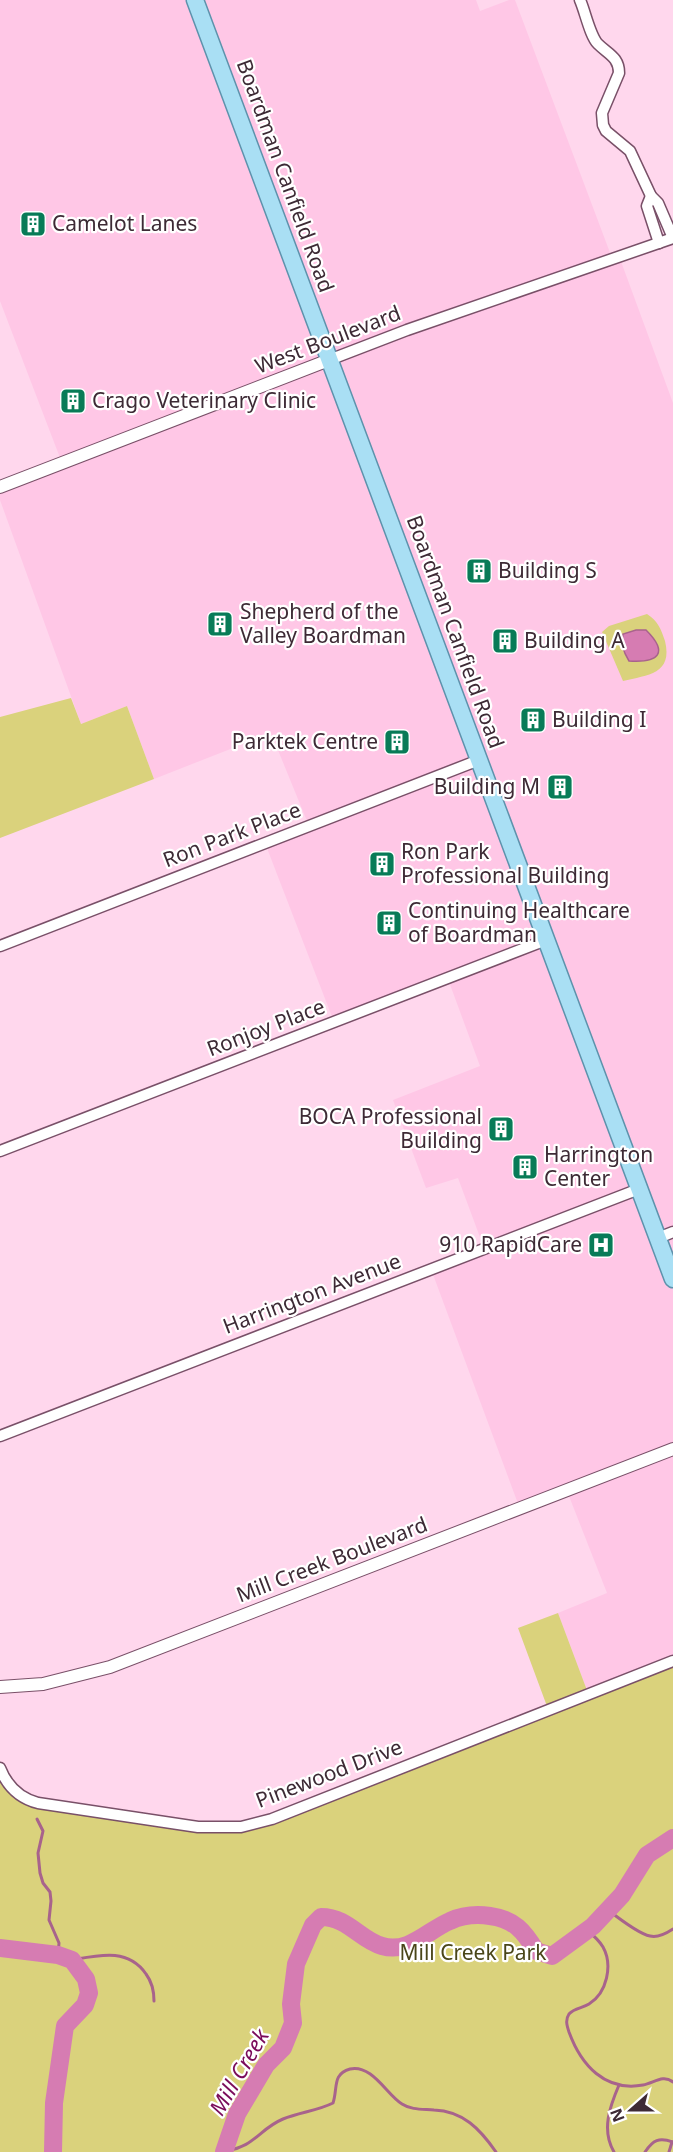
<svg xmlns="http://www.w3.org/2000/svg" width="673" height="2152" viewBox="0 0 673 2152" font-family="'Noto Sans',sans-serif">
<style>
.built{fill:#ffc7e6}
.green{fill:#dad27c}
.water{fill:#d67cb2;stroke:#a8638c;stroke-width:1.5}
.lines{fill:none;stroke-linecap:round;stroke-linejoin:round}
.stream{stroke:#a8638c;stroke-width:3}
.river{stroke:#d67cb2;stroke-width:18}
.minor-casing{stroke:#795068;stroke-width:13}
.tertiary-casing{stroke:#795068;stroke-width:14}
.primary-casing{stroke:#5e92ac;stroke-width:19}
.minor{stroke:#fff;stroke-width:10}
.tertiary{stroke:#fff;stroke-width:12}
.primary{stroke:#a9dff4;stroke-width:16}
.labels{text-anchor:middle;stroke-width:4.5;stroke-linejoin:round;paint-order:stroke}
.street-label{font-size:21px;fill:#3d2a35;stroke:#fff}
.poi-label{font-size:21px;fill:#3d2a35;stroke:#fff;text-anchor:start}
.park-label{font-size:21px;fill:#4a4619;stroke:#fff}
.water-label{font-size:22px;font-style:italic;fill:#7a0b5a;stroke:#fff}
</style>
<rect width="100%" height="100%" fill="#ffd7ed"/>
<!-- built -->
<path class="built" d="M0 0H476L480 11 509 0H515L612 258 619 256 673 403V1661L588 1693 558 1613 607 1593 567 1491 520 1509 431 1269 484 1248 458 1178 426 1188 393 1100 480 1066 448 979 334 1022 265 843 309 826 271 733 154 779 127 706 81 724 0 500V487L62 463 0 301Z"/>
<!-- green -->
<g class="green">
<path d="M647 614C658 621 661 629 665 641 673 674 648 675 623 681L602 632 609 626Z"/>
<path d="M71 698 81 724 127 706 154 779 0 838V717Z"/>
<path d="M558 1613 588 1693 673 1660V2152H0V1768L9 1785 38 1803 241 1827 548 1709 518 1628Z"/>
</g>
<!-- water -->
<path class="water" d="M636 630H646C669 653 659 663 629 661 624 653 620 644 623 634Z"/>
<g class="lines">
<!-- stream -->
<g class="stream">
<path d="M37 1819 43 1831 38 1853 40 1873 43 1883 50 1892 51 1901 49 1920 59 1943 58 1955"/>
<path d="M608 1910C617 1917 639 1934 650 1936 658 1938 667 1933 673 1929"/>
<path d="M587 1930C593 1935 599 1940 603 1947 613 1965 607 1993 589 2004 583 2008 574 2008 569 2014 565 2020 567 2026 569 2032 581 2065 605 2092 643 2085 654 2083 663 2074 673 2082"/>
<path d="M72 1960C100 1955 128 1948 146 1974 152 1982 154 1991 154 2001"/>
<path d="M225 2151C255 2147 259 2129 283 2119 300 2112 317 2111 333 2103 338 2088 332 2074 350 2069 372 2064 387 2095 402 2104 411 2110 423 2109 434 2110 463 2111 480 2129 496 2152"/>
<path d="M614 2152C601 2130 610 2106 619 2085"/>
<path d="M645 2152C653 2140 659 2137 673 2142"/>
<path d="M669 2152 672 2142"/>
</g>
<!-- river -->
<g class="river">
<path d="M0 1948 58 1955 72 1960 86 1979 89 1993 85 2005 65 2026 54 2103 53 2152"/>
<path d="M224 2152 237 2114 266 2065 283 2048 293 2023 291 2004 296 1964 313 1925 321 1917C348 1917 360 1940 382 1946 409 1954 428 1930 450 1921 463 1915 476 1914 490 1916 514 1919 524 1931 536 1951L552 1956 593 1926 622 1895 647 1855 673 1838"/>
</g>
<defs>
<g id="minor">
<path d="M580 0C585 11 590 36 598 44 608 54 619 57 619 73L602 113 603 125 606 131 630 151 651 196 658 203 673 238"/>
<path d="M651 196 647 206 659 243"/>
<path d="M329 360 407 330 673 238"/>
<path d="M0 946 479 760"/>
<path d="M0 1151 546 940"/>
<path d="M658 1238 673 1232"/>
<path d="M0 1436 639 1189"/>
<path d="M0 1768C7 1786 19 1798 38 1803L198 1827H241L272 1819 673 1661"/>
</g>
<g id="tertiary">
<path d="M0 487 329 360"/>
<path d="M0 1687 43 1684 110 1667 673 1449"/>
</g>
<path id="primary" d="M195 0 673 1279"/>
</defs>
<!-- minor casing -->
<use href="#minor" class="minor-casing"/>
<!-- tertiary casing -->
<use href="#tertiary" class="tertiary-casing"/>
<!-- primary casing -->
<use href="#primary" class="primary-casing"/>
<!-- minor -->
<use href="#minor" class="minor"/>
<!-- tertiary -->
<use href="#tertiary" class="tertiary"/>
<!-- primary -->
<use href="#primary" class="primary"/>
</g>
<!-- icons -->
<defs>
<symbol id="building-square" viewBox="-11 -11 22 22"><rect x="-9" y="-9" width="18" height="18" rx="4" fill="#087b57" stroke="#fff"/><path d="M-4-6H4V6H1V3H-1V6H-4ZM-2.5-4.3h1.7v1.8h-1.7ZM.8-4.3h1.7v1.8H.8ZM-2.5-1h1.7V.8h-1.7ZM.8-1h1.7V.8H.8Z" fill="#fff"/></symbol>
<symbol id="hospital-square" viewBox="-11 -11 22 22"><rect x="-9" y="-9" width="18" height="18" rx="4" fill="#087b57" stroke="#fff"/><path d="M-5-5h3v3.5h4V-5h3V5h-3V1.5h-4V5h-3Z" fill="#fff"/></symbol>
</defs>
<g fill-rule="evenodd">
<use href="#building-square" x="18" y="209" width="30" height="30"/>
<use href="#building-square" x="58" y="386" width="30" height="30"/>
<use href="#building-square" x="464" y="556" width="30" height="30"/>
<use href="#building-square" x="205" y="609" width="30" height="30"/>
<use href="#building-square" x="490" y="626" width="30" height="30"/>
<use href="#building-square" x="518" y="705" width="30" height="30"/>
<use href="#building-square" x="382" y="727" width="30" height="30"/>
<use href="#building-square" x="545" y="772" width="30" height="30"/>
<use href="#building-square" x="367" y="849" width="30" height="30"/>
<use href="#building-square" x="374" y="908" width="30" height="30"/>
<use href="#building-square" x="486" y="1114" width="30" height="30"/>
<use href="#building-square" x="510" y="1152" width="30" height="30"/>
<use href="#hospital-square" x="586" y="1230" width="30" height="30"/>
</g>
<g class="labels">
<!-- street labels -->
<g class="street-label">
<text transform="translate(285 176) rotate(70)" y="7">Boardman Canfield Road</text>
<text transform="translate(328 340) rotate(-21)" y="7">West Boulevard</text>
<text transform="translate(455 632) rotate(70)" y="7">Boardman Canfield Road</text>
<text transform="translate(232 835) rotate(-21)" y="7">Ron Park Place</text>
<text transform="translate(266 1028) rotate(-21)" y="7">Ronjoy Place</text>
<text transform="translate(312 1294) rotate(-21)" y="7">Harrington Avenue</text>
<text transform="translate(332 1560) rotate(-21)" y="7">Mill Creek Boulevard</text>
<text transform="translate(329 1774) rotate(-21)" y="7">Pinewood Drive</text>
</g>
<!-- poi labels -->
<g class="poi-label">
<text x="52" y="231">Camelot Lanes</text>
<text x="92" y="408">Crago Veterinary Clinic</text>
<text x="498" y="578">Building S</text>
<text x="240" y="619">Shepherd of the<tspan x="240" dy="24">Valley Boardman</tspan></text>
<text x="524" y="648">Building A</text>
<text x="552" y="727">Building I</text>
<text x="378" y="749" text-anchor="end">Parktek Centre</text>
<text x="540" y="794" text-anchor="end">Building M</text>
<text x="401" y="859">Ron Park<tspan x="401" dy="24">Professional Building</tspan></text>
<text x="408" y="918">Continuing Healthcare<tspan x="408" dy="24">of Boardman</tspan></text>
<text x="482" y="1124" text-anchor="end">BOCA Professional<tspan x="482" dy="24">Building</tspan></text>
<text x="544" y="1162">Harrington<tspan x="544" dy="24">Center</tspan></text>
<text x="582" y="1252" text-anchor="end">910 RapidCare</text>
</g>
<!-- park labels -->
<g class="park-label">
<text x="473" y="1960">Mill Creek Park</text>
</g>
<!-- water labels -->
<g class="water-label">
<text transform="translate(239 2072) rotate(-60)" y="8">Mill Creek</text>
</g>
</g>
<!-- north arrow -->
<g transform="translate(631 2110) rotate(249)" stroke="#ffffff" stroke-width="4.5" paint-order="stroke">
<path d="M0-4.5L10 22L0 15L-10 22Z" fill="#3d2a35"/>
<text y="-9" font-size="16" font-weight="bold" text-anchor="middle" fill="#3d2a35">N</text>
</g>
</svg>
